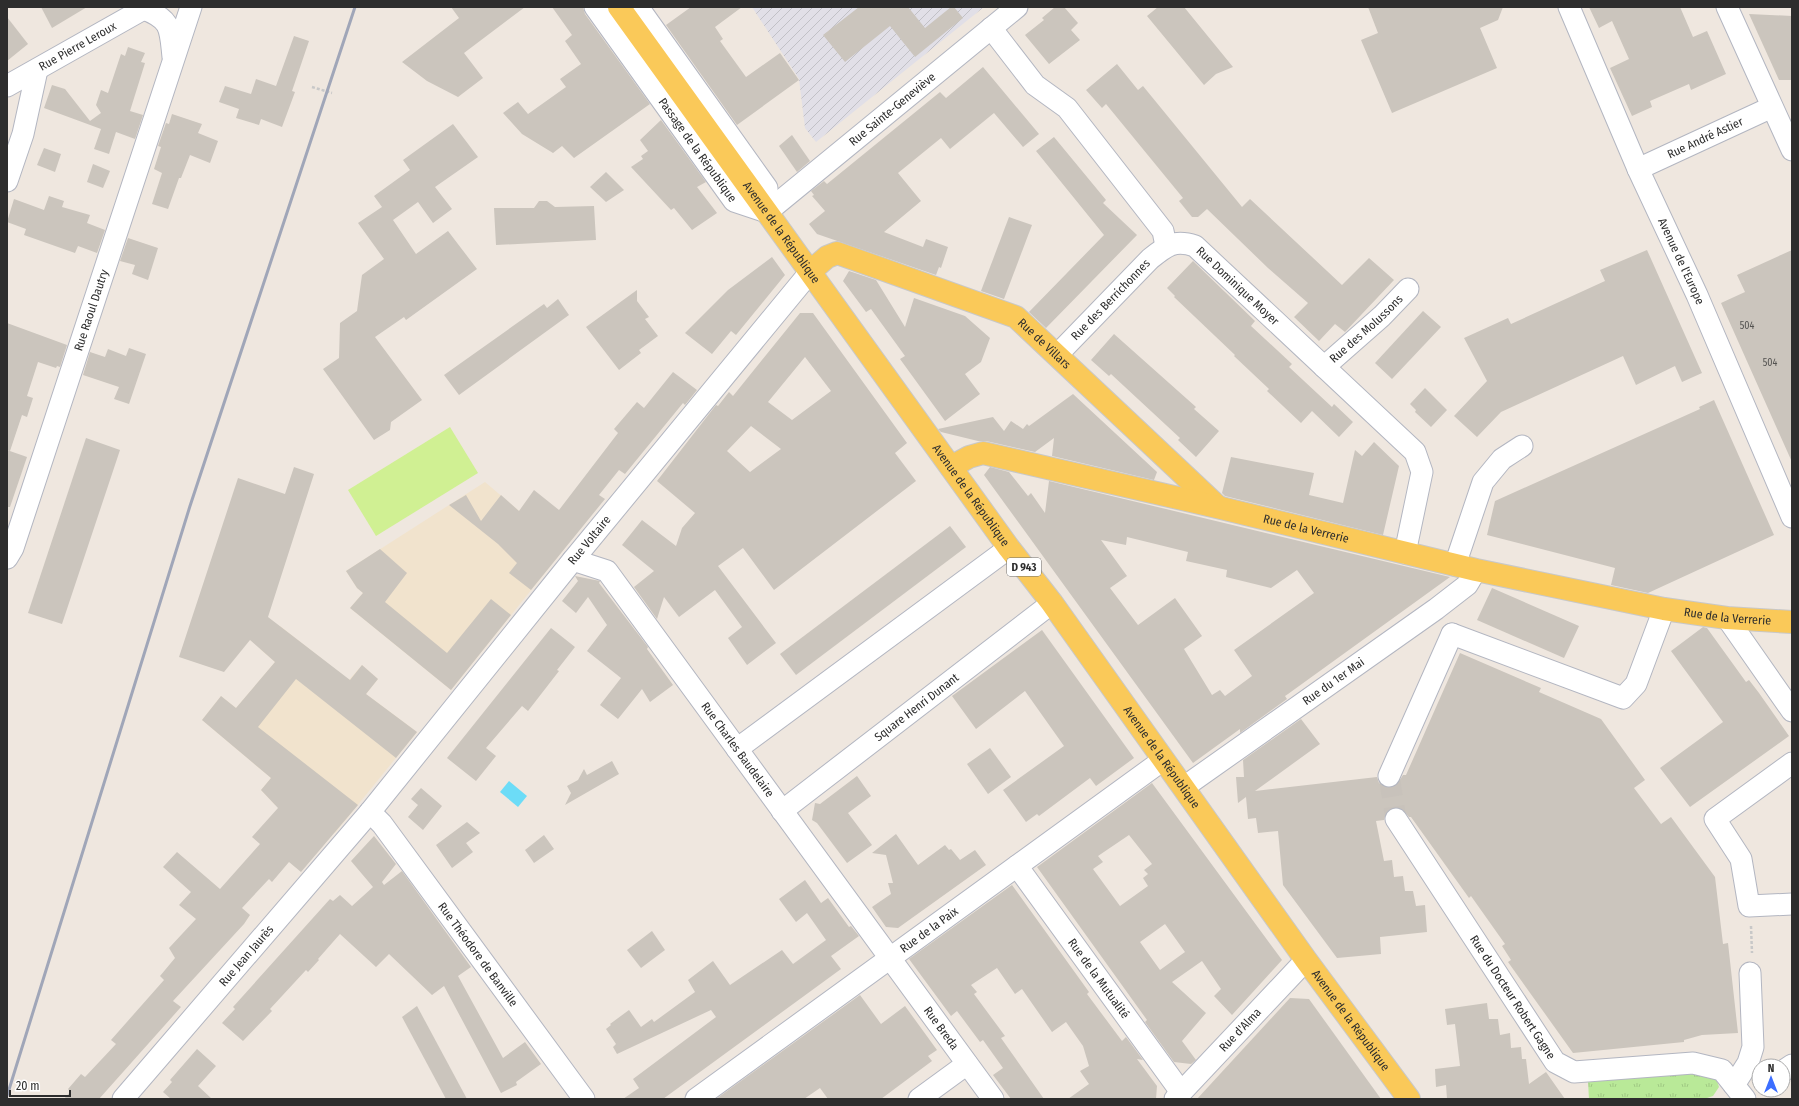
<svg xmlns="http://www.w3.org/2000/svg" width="1799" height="1106" viewBox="0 0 1799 1106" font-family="'Fira Sans Condensed',sans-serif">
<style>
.industrial{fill:url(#industrial-furrows)}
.education{fill:#f1e3cd}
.park{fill:url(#park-tufts)}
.pitch{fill:#d0f093}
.water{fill:#6cdcf7}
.building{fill:#cbc5bd;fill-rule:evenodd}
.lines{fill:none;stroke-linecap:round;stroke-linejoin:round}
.minor-tunnel{stroke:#c8c2bb;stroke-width:21;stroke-dasharray:21 10;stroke-linecap:butt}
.minor-casing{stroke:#b3b6c1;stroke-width:23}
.major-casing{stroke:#c8c8c8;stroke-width:24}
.path{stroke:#c8c8c8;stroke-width:2.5;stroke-dasharray:3 2;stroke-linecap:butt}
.minor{stroke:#fff;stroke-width:21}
.major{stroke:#fac959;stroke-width:22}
.rail{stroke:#a0a6b8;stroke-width:3}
.labels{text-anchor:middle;stroke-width:3.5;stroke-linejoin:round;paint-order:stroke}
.number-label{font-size:10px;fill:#545351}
.shield{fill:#fff;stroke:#6c6c6c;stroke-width:1}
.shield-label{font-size:11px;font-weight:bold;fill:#2d2d2d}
.street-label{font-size:12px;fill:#2d2d2d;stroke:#fff}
</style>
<defs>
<pattern id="industrial-furrows" width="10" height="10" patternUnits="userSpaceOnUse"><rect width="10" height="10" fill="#e1dfe7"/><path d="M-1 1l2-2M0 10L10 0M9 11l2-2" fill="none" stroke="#c1c0c6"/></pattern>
<pattern id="park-tufts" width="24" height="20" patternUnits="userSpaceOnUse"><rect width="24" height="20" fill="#b9e998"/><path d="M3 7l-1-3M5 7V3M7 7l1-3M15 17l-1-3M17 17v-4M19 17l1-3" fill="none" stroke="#9fc883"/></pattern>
</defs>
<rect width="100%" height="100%" fill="#efe7df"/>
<!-- industrial -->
<path class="industrial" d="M752 7H984L816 142 805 128 799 79Z"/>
<!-- education -->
<g class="education">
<path d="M485 482 564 549 451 690 350 608 363 593 357 588 346 571Z"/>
<path d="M280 626 349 680 362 665 378 679 366 694 417 732 335 833 287 791 275 805 261 790 271 778 202 720 221 696 236 708 275 662 260 649Z"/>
</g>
<!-- park -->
<path class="park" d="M1707 1071 1715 1075 1719 1087 1713 1096 1704 1099H1589L1588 1082Z"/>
<!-- pitch -->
<path class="pitch" d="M450 427 478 473 376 536 348 490Z"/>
<!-- water -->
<path class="water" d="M509 781 527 796 518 807 500 792Z"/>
<!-- building -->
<g class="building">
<path d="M41 7H87L52 28Z"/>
<path d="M451 7H525L464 53 483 78 458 97 427 81 402 62 459 18Z"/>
<path d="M552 7H583L585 14 650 104 574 158 562 146 553 153 522 134 503 113 518 102 528 114 566 87 560 79 581 64 565 41 572 35Z"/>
<path d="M691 7H742L715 27 723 39 720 41 746 77 780 53 799 80 737 125 666 25Z"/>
<path d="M859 7H908L925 28 951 7H954L963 18 915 57 890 26 845 62 823 35Z"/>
<path d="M1055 7H1064L1078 23 1071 30 1080 40 1049 64 1025 35 1044 20 1042 18Z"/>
<path d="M1158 7H1184L1233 67 1216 74 1204 85 1147 16Z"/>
<path d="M1368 7H1503L1498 20 1480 28 1497 68 1392 113 1361 40 1378 33Z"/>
<path d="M1589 7H1680L1693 37 1707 31 1726 74 1691 90 1689 84 1650 101 1652 107 1632 116 1610 68 1629 59 1612 21 1599 28Z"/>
<path d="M1749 14 1792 16V80H1779Z"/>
<path d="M7 17 28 44 7 61Z"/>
<path d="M294 36 309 41 292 91 295 92 282 127 261 119 259 125 236 118 239 109 219 102 225 86 251 94 256 79 276 86Z"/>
<path d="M128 47 145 53 141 62 145 63 130 111 143 115 135 139 116 132 109 154 94 149 101 129 44 108 52 85 65 89 90 121 101 113 96 105 101 90 108 93 121 54 125 56Z"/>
<path d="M1117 64 1138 90 1143 86 1242 207 1250 199 1342 285 1369 258 1394 280 1345 332 1335 324 1319 341 1294 317 1308 303 1268 268 1207 209 1198 217H1192L1179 201 1183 198 1106 104 1102 108 1086 90Z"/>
<path d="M983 67 1039 134 1023 147 994 113 950 149 941 138 898 173 921 201 884 232 923 247 926 239 948 247 941 268 939 267 936 275 817 234 809 224 825 211 812 196 814 195 811 191 824 181 827 184 940 92 946 98Z"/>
<path d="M172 114 202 124 198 133 218 141 210 163 190 155 181 178H179L168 209 152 204 162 173 154 169 161 147 158 146 166 123 169 124Z"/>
<path d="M661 120 706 182 697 187 717 213 692 230 674 208 671 210 631 167 643 159 641 156 648 151 640 140Z"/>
<path d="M453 124 478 157 435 187 452 209 433 223 418 202 393 220 416 254 448 231 477 269 406 320 404 317 375 337 422 400 391 422 390 430 374 440 323 369 339 358 340 323 357 311 362 275 384 259 358 223 382 207 374 196 410 170 403 160Z"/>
<path d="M792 135 810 161 797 172 779 146Z"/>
<path d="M1054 137 1106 200 1103 203 1137 235 1046 328 1029 312 1104 235 1036 151Z"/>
<path d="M44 148 61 154 55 172 37 165Z"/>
<path d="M93 164 110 171 103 188 87 182Z"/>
<path d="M606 172 624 190 606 202 590 187Z"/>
<path d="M49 196 64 201 62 207 90 215 87 223 105 230 97 253 78 246 75 253 24 235 26 229 7 222 14 199 44 210Z"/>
<path d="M539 201H547L555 207 594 206 596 240 496 245 494 208H534Z"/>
<path d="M1009 217 1032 225 1004 299 981 291Z"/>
<path d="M128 238 158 248 148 280 132 274 135 265 120 261Z"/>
<path d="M1647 250 1702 373 1682 382 1675 366 1636 385 1623 356 1501 412 1477 437 1454 416 1487 381 1464 338 1508 318 1511 324 1605 281 1600 270Z"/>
<path d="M1792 250V462L1721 303 1745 292 1737 275Z"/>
<path d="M772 257 785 275 736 335 731 331 712 354 685 333 728 290Z"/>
<path d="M1193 261 1255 321 1251 326 1292 364 1289 367 1332 407 1334 404 1353 422 1339 437 1312 411 1301 423 1267 391 1269 389 1234 356 1235 355 1174 297 1175 296 1167 288Z"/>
<path d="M849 271 876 280 905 327 914 298 965 316 990 338 981 362 965 374 980 394 945 421 900 359 905 356 871 309 866 312 843 281Z"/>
<path d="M637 290V301L649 317 645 319 658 336 639 350 641 353 619 370 586 327Z"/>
<path d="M558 299 569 315 459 395 444 375 544 304 547 308Z"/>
<path d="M1423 311 1441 327 1392 379 1375 363Z"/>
<path d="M800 313H813L907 443 895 453 916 481 774 590 743 548 718 566 776 643 747 665 728 638 742 627 715 590 679 617 664 597 657 619 634 587 654 571 622 545 642 520 676 546 682 528 695 513 657 481 716 405 718 406 729 392 733 396ZM805 357 831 391 792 420 768 402ZM751 426 781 449 750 472 727 451Z"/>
<path d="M7 323 67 345 60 367 57 366 56 368 38 362 27 396 33 398 27 417 22 415 10 451 7 450Z"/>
<path d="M1114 334 1196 407 1194 409 1219 431 1196 457 1178 440 1180 438 1111 374 1109 376 1091 360Z"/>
<path d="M129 348 146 354 129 404 114 399 119 387 83 375 90 352 105 357 108 349 126 356Z"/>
<path d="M673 372 697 390 685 405 683 403 625 474 619 470 599 495 605 499 531 590 509 573 517 563 498 544 449 505 466 495 481 521 501 495 519 511 534 490 559 510 618 433 614 429 637 402 644 408Z"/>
<path d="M1425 388 1447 410 1431 427 1415 412 1416 410 1410 404Z"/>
<path d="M1073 394 1157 472 1154 480 1052 456 1054 438 1035 452 986 441H978L941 432 938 429 993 417 1004 431 1011 421 1023 429 1027 424 1029 426Z"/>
<path d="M1714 400 1774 535 1648 593 1611 585 1615 568 1487 535 1495 501 1700 409 1699 407Z"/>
<path d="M86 438 120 450 62 624 28 613Z"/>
<path d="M1374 442 1399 466 1383 535 1225 496 1222 493 1231 457 1314 473 1309 495 1343 503 1355 450 1362 456Z"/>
<path d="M7 450 27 457 10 507H7Z"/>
<path d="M294 467 314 474 268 617 350 680 362 665 378 679 366 694 417 732 396 758 296 679 258 727 358 805 301 872 289 862 272 882 269 879 242 908 250 915 244 924 173 1001 181 1007 99 1099H64L70 1092 68 1089 81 1074 85 1077 116 1044 111 1040 164 980 160 976 175 958 169 948 196 919 179 905 191 892 163 867 177 852 220 889 260 844 252 837 278 808 261 790 271 778 202 720 221 696 236 708 275 662 250 640 224 672 179 657 238 478 285 494Z"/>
<path d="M990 467 1009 472 1028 496 1031 493 1045 513 1049 481 1450 577 1288 694 1285 696 1287 699 1240 733V729L1193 763 984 475ZM1127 537 1188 552 1186 561 1227 570 1226 577 1271 588 1297 570 1314 593 1234 650 1252 676 1225 696 1220 690 1212 695 1184 649 1202 636 1175 598 1138 625 1110 588 1127 576 1101 540 1126 545Z"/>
<path d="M950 526 966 547 796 675 780 654Z"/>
<path d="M380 549 407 573 385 602 447 653 491 599 511 615 451 690 350 608 363 593 357 588 346 571Z"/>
<path d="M575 576 600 581 599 583 648 647 647 649 673 685 650 702 642 689 618 719 600 705 621 678 587 651 607 625 588 597 576 613 562 601 578 581Z"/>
<path d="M1492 588 1579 626 1564 658 1477 620Z"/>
<path d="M1703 627 1707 628 1746 682 1749 680 1759 693 1789 736 1690 807 1660 768 1723 722 1671 651Z"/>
<path d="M551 628 575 647 557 670 559 671 528 711 522 706 486 748 496 756 476 781 447 758Z"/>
<path d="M1042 630 1134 758 1096 786 1090 778 1039 816 1037 814 1026 822 1003 790 1064 746 1025 691 976 729 952 696Z"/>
<path d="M1460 653 1541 688 1539 692 1601 719 1645 780 1634 788 1661 824 1671 817 1715 877 1723 944 1728 943 1738 1033 1702 1035 1684 1040V1042L1573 1053 1508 962 1511 960 1502 946 1505 944 1471 896 1469 898 1411 817H1409L1401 808 1395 807 1390 809 1386 813 1384 820 1376 821 1384 861 1392 860 1394 877 1403 876 1405 891H1413L1416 906 1425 905 1427 932 1380 937 1381 954 1337 958 1283 885 1278 831 1258 833 1256 818 1248 819 1246 797 1238 803 1236 777H1244L1243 760 1301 719 1320 744 1255 791 1377 777 1379 783 1384 787 1390 788 1396 786 1403 775H1406Z"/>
<path d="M990 748 1011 777 988 794 967 764Z"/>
<path d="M612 761 619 774 565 805 571 793 567 786 578 780 584 769 587 775Z"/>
<path d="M857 776 871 796 848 813 872 845 847 863 817 823 812 820 815 803 820 804Z"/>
<path d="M1152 783 1282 960 1232 1015 1214 996 1221 989 1202 961 1172 982 1206 1013 1182 1041 1196 1060 1191 1064 1174 1062 1145 1022 1147 1020 1037 867ZM1129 835 1152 864 1144 870 1148 874 1143 878 1148 886 1120 906 1093 869 1103 862 1098 856ZM1165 924 1185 952 1160 970 1140 942Z"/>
<path d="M421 788 442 806 423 830 408 817 418 805 411 799Z"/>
<path d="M467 822 480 833 466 843 473 852 452 868 436 845Z"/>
<path d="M896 834 918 865 945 845 949 850 951 849 960 860 975 850 986 865 898 928 886 927 872 907 891 894 888 883H893L886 855 872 853Z"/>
<path d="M544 835 554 849 534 863 525 850Z"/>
<path d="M374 836 396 864 382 882 384 885 402 871 471 967 458 976 503 1058 525 1042 541 1064 516 1082 517 1085 501 1093 444 986 432 995 389 954 376 967 340 934 318 959 319 960 308 972 306 970 270 1009 272 1011 243 1041 222 1023 235 1009 233 1007 330 899 333 901 340 895 352 906 373 887 351 861Z"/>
<path d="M805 880 821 903 828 898 849 927 851 926 859 936 831 956 841 969 663 1099H623L639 1088 633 1079 716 1017 711 1010 617 1054 613 1047 616 1044 606 1029 611 1025 610 1024 629 1010 641 1027 652 1019 654 1022 695 992 688 980 713 961 730 985 782 950 793 964 826 940 807 913 796 922 779 899Z"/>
<path d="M1012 885 1089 992 1087 994 1122 1041 1126 1037 1143 1060 1137 1059 1157 1086 1156 1099H1068L1089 1084 1080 1071 1089 1066 1083 1046 1066 1022 1052 1032 1022 989 1015 994 997 968 971 985 977 992 974 994 1005 1036 1001 1038 1044 1099H1011L993 1075 1003 1068 983 1040 980 1042 957 1011 951 1016 909 959Z"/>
<path d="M652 931 665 950 641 968 627 950Z"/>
<path d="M860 995 881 1024 905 1006 937 1050 928 1056 932 1061 881 1099H828L820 1088 804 1099H716Z"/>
<path d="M1290 998 1309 999 1381 1099H1197Z"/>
<path d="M1487 1003 1489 1019H1498L1500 1035 1510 1033 1511 1048 1521 1047 1522 1059H1526L1529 1084 1546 1072 1565 1099H1447L1446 1085 1436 1087 1435 1069 1460 1066 1455 1024 1447 1025 1445 1009Z"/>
<path d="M417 1006 467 1099H446L402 1017Z"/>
<path d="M197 1049 216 1066 198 1086 212 1099H171L163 1092 172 1082 170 1080Z"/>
</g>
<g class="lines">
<!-- minor-tunnel -->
<path class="minor-tunnel" d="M1389 776 1396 819"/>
<defs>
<g id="minor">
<path id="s1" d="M595 7 734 201 767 212"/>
<path d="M638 7 767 188V212"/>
<path id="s2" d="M1569 7 1638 169 1697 295 1792 517"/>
<path d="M1727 7 1792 150"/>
<path d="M144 9C172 20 170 29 173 57"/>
<path d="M991 28 1035 85 1067 108 1163 231 1166 246"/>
<path id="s3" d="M7 86 147 7"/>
<path id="s4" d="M1638 169 1772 107"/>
<path d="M7 181 23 134 37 70"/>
<path id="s5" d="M767 212 1017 7"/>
<path id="s6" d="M1057 355 1150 259C1166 246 1174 239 1195 246L1415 452 1422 472 1405 553"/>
<path id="s7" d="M1324 367 1382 316 1408 289"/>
<path id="s8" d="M7 558 13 548 191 7"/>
<path id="s9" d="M573 560 607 571 993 1099"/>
<path d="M1455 565 1483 482 1502 459 1522 446"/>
<path d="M1727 618 1792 711"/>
<path d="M1452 634 1623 698 1636 684 1664 609"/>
<path d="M737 749 1009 548"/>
<path d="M1792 763 1715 819 1741 859 1749 906 1792 904"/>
<path d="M1389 776 1452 634"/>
<path id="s10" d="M1184 787 1436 609 1467 585 1476 570"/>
<path id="s11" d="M782 811 1052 603"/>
<path id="s12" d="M370 812 382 824 584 1099"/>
<path id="s13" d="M1396 819 1555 1062 1574 1072 1693 1063 1722 1070 1745 1099"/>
<path id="s14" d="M1017 866 1181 1092"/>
<path d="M1783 1071 1792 1065"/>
<path d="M1734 1085 1748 1063 1753 1047 1750 973"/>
<path id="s15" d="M123 1099 370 812 573 560 811 271"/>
<path id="s16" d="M696 1099 1163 760"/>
<path d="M919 1099 967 1064"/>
<path id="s17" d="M1175 1099 1306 960"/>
</g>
<g id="major">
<path id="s18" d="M619 7 1009 548 1052 603 1306 960 1409 1099"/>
<path id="s19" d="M811 271 827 257 837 253 1016 317 1217 506"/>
<path id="s20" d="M951 467 969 457 983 453 1217 507 1476 570 1664 609 1727 618 1792 622"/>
</g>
</defs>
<!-- minor casing -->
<use href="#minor" class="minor-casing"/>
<!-- major casing -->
<use href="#major" class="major-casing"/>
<!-- path -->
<g class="path">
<path d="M312 87 332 93"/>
<path d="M1751 926 1752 953"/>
</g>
<!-- minor -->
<use href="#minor" class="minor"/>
<!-- major -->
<use href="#major" class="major"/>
<!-- rail -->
<path class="rail" d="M7 1096 190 506 355 7"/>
</g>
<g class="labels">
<!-- number labels -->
<g class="number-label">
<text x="1747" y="329">504</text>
<text x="1770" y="366">504</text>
</g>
<!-- shield labels -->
<rect class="shield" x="1007" y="558" width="34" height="18" rx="3"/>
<g class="shield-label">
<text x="1024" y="571">D 943</text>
</g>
<!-- street labels -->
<g class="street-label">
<text dy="4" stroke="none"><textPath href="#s3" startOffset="81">Rue Pierre Leroux</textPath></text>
<text dy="4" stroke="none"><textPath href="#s5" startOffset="162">Rue Sainte-Geneviève</textPath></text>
<text dy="4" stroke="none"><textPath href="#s4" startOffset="74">Rue André Astier</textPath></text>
<text dy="4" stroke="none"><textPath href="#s1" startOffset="176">Passage de la République</textPath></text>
<text dy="4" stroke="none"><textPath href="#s18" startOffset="278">Avenue de la République</textPath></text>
<text dy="4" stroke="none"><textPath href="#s2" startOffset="278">Avenue de l'Europe</textPath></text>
<text dy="4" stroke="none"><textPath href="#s6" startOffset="242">Rue Dominique Moyer</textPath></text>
<text dy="4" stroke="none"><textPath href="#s6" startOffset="77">Rue des Berrichonnes</textPath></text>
<text dy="4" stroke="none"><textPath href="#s8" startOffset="262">Rue Raoul Dautry</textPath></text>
<text dy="4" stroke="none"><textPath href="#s7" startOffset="57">Rue des Molussons</textPath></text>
<text dy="4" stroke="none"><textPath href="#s19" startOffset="261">Rue de Villars</textPath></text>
<text dy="4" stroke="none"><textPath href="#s18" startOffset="602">Avenue de la République</textPath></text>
<text dy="4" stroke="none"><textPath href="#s20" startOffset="367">Rue de la Verrerie</textPath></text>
<text dy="4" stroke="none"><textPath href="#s15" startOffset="728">Rue Voltaire</textPath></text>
<text dy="4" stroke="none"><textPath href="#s20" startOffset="798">Rue de la Verrerie</textPath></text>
<text dy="4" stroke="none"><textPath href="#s10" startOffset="183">Rue du 1er Mai</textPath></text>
<text dy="4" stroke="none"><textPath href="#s11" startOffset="170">Square Henri Dunant</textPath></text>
<text dy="4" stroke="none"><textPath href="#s9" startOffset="257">Rue Charles Baudelaire</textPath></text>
<text dy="4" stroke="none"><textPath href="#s18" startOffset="926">Avenue de la République</textPath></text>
<text dy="4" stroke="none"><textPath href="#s16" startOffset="288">Rue de la Paix</textPath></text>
<text dy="4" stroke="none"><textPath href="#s12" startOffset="179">Rue Théodore de Banville</textPath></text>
<text dy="4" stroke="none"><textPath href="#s15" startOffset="189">Rue Jean Jaurès</textPath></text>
<text dy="4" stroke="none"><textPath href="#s14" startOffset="139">Rue de la Mutualité</textPath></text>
<text dy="4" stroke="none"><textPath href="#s13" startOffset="213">Rue du Docteur Robert Gagne</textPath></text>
<text dy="4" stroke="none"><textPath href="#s18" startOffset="1250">Avenue de la République</textPath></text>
<text dy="4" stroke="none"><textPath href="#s9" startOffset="602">Rue Breda</textPath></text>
<text dy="4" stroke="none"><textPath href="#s17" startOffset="95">Rue d'Alma</textPath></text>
</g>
</g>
<!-- border -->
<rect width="1799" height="1106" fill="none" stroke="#2d2d2d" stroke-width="16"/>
<!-- north arrow -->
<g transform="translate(1771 1078)"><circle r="19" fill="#ffffff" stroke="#ababab"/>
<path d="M0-3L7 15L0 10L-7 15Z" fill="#3c6eff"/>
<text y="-6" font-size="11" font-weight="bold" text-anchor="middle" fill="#2d2d2d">N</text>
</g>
<!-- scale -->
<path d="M10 1090v6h60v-6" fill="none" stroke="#2d2d2d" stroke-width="2"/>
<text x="16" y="1090" font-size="12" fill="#2d2d2d" stroke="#ffffff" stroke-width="3" paint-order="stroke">20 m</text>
</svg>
